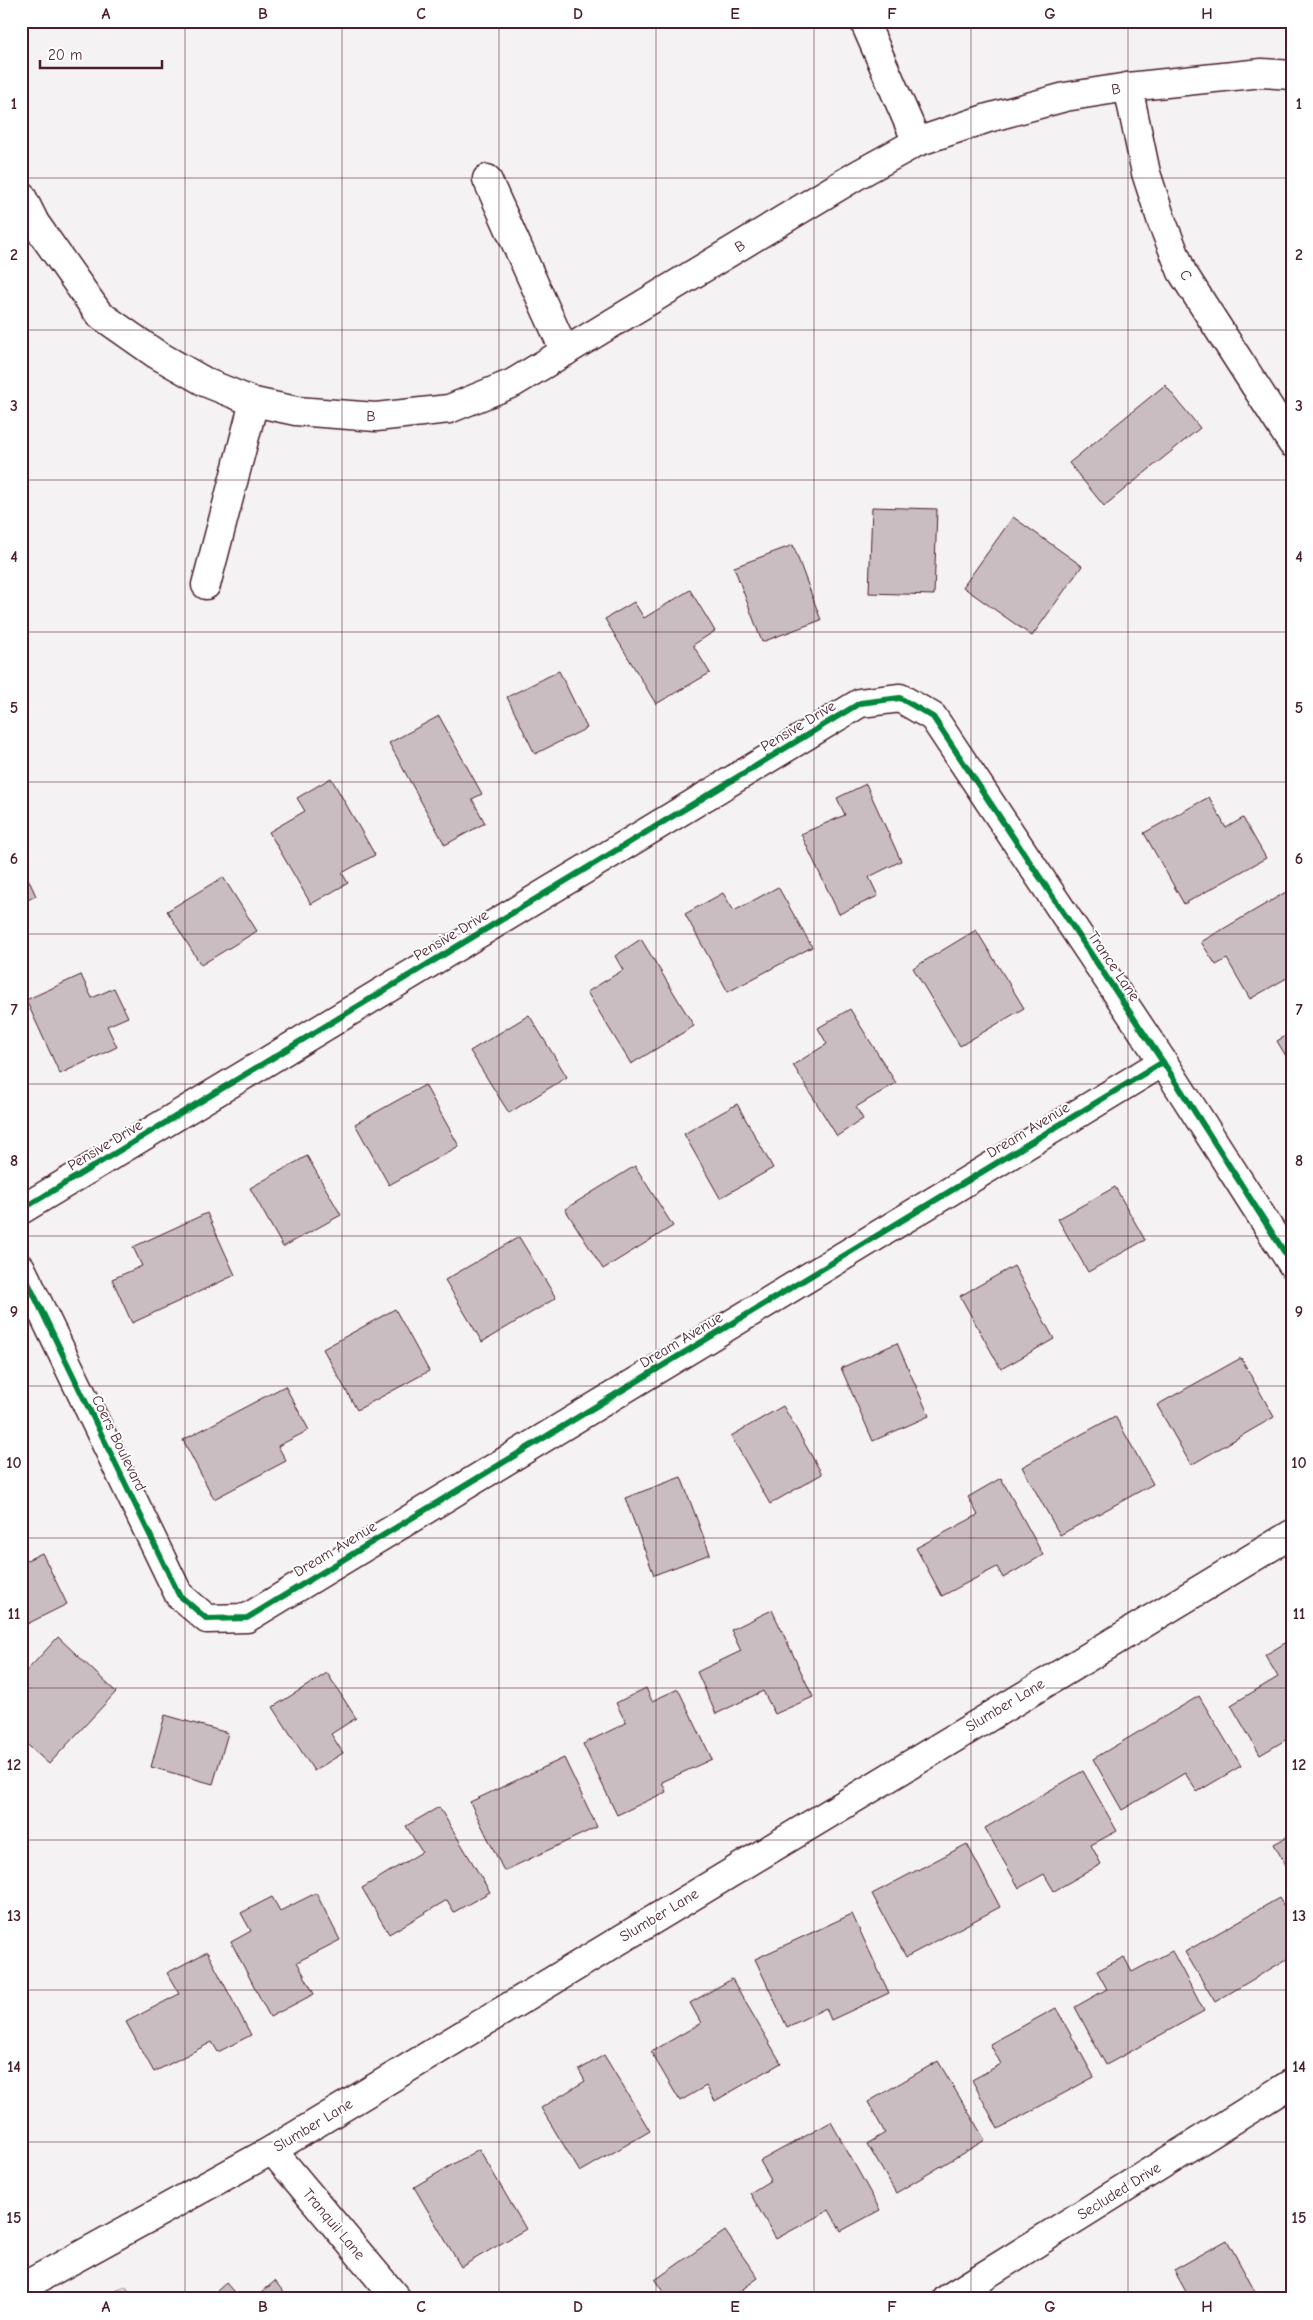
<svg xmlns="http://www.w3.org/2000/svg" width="1313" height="2320" viewBox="0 0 1313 2320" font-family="'Comic Neue',sans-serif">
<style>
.forest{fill:url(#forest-firs);stroke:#927880}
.building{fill:#cabdc1;stroke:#4a1f2b}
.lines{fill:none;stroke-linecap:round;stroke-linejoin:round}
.minor-casing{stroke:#4a1f2b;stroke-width:31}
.minor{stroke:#fff;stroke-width:28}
.cycleway-casing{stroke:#fff;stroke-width:9}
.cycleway{stroke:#00873e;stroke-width:6}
.grid{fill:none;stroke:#4a1f2b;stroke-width:1;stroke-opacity:0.55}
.labels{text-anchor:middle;stroke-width:4;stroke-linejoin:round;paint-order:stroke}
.street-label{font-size:15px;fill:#4a1f2b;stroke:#fff}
.neatline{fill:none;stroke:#4a1f2b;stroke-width:2}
.grid-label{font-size:16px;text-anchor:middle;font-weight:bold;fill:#4a1f2b}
</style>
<defs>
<pattern id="forest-firs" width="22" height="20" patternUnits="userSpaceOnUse" patternTransform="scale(1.25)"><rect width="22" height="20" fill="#dbd2d5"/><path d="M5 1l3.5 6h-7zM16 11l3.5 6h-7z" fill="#bdb4b7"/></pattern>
</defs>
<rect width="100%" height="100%" fill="#f4f2f2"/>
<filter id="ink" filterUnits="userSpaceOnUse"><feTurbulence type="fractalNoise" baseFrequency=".02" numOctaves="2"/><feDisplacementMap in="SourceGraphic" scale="10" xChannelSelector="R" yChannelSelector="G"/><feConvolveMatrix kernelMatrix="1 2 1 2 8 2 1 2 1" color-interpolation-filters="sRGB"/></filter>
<g filter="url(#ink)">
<!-- forest -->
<path class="forest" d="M125 2286 135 2299H100Z"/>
<!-- building -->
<g class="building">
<path d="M1165 385 1200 428 1104 506 1069 463Z"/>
<path d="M872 507 937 509 934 595 869 593Z"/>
<path d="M1013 517 1082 566 1032 636 963 587Z"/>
<path d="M793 545 821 620 762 642 734 567Z"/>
<path d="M690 590 715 631 693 645 710 673 656 704 605 619 634 602 644 618Z"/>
<path d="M559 671 587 728 535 754 507 697Z"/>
<path d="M439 716 482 794 472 799 485 823 445 845 389 743Z"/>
<path d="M331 778 375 855 342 873 348 883 311 904 269 832 305 811 297 798Z"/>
<path d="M866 784 901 861 869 877 878 896 839 914 801 834 845 815 837 798Z"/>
<path d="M1209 797 1226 828 1243 818 1266 858 1184 904 1144 833Z"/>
<path d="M21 863 36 896 21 903Z"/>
<path d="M223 877 257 931 201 965 167 911Z"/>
<path d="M778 887 812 947 728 992 685 914 723 893 734 911Z"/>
<path d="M1286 892 1292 901V975L1250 999 1227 959 1216 965 1201 942Z"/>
<path d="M976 930 1024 1008 960 1046 913 968Z"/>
<path d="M641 939 694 1026 631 1064 587 992 623 970 615 956Z"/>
<path d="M81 975 92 998 114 988 128 1017 107 1026 117 1047 60 1074 26 1000Z"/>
<path d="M850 1009 896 1083 856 1107 863 1119 837 1136 793 1065 827 1044 818 1028Z"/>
<path d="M529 1015 567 1077 509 1113 470 1051Z"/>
<path d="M1292 1032V1066L1277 1041Z"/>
<path d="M425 1085 459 1146 389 1185 355 1124Z"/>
<path d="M737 1104 773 1168 720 1198 684 1134Z"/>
<path d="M307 1156 341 1215 283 1247 250 1188Z"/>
<path d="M635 1166 673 1226 603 1269 565 1209Z"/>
<path d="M1115 1187 1145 1240 1088 1272 1058 1219Z"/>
<path d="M207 1213 235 1275 132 1323 112 1279 142 1266 133 1247Z"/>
<path d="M519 1237 556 1298 482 1342 445 1280Z"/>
<path d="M1014 1266 1054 1339 1001 1369 960 1296Z"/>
<path d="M395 1309 429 1371 357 1410 323 1349Z"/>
<path d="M897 1343 929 1416 873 1441 841 1368Z"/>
<path d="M1241 1358 1274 1417 1191 1465 1157 1405Z"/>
<path d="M285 1386 309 1430 278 1446 286 1461 214 1499 183 1440Z"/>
<path d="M783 1406 822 1474 770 1504 731 1436Z"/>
<path d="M1115 1416 1153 1484 1060 1535 1022 1467Z"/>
<path d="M681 1477 710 1554 654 1575 625 1498Z"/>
<path d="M1001 1478 1043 1555 1003 1578 997 1567 942 1596 916 1548 978 1515 968 1497Z"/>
<path d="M42 1553 67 1604 21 1627V1563Z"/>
<path d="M772 1610 813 1697 775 1714 763 1691 716 1714 697 1672 741 1651 731 1630Z"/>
<path d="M58 1637 116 1692 49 1764 21 1739V1677Z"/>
<path d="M1292 1639V1736L1260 1755 1231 1705 1278 1677 1265 1655Z"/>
<path d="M327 1673 356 1718 331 1734 343 1753 314 1771 273 1707Z"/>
<path d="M646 1688 652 1701 678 1689 712 1759 662 1782 666 1792 617 1815 583 1744 626 1723 616 1703Z"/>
<path d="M1199 1696 1241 1766 1197 1792 1185 1773 1122 1810 1093 1759Z"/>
<path d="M165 1715 228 1733 213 1784 151 1767Z"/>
<path d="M564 1758 597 1827 504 1871 470 1802Z"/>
<path d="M1083 1771 1117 1831 1091 1845 1101 1864 1054 1891 1044 1874 1019 1888 985 1828Z"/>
<path d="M439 1807 490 1892 454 1912 447 1900 389 1934 362 1888 422 1852 406 1826Z"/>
<path d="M1292 1834V1877L1274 1844Z"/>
<path d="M967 1844 1000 1907 906 1957 872 1894Z"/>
<path d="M316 1893 340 1940 297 1962 314 1994 270 2017 231 1942 251 1931 241 1913 272 1897 280 1911Z"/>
<path d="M1279 1898 1292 1919V1956L1215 2002 1185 1952Z"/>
<path d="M852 1914 889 1993 831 2020 826 2008 787 2027 755 1959Z"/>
<path d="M1172 1951 1204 2011 1106 2065 1075 2007 1107 1989 1097 1971 1124 1957 1132 1972Z"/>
<path d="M207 1952 251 2035 218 2052 212 2042 154 2072 126 2022 179 1994 167 1973Z"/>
<path d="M732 1979 781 2063 715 2101 706 2086 680 2101 651 2052 701 2023 690 2003Z"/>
<path d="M1056 2008 1094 2077 998 2129 972 2080 1001 2064 990 2044Z"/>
<path d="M604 2055 650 2131 580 2172 541 2108 585 2081 579 2070Z"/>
<path d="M938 2061 985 2140 896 2193 867 2144 885 2133 868 2102Z"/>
<path d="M831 2122 880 2210 841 2231 829 2210 776 2239 750 2193 771 2180 760 2161Z"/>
<path d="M479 2149 526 2229 461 2267 414 2187Z"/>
<path d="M725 2231 758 2278 729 2299H668L655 2280Z"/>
<path d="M1227 2240 1259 2299H1190L1174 2270Z"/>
<path d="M275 2281 289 2299H254Z"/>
<path d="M226 2283 240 2299H208Z"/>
</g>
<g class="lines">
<defs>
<g id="minor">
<path d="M864 21 917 142"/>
<path d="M1128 87 1146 173 1162 222 1182 272 1292 443"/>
<path d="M487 179 565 352"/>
<path d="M21 195 35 223 99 314 156 354 207 383 254 402 296 411 376 417 449 409 513 383 859 174 917 142 988 118 1065 97 1128 87 1262 73 1292 75"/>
<path d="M206 585 254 402"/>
<path d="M21 1210 860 703 900 698 933 717 1163 1062 1292 1264"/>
<path d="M21 1268 179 1595 207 1619 247 1618 1163 1062"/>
<path d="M272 2150 397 2299"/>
<path d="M21 2288 272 2150 1292 1534"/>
<path d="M947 2299 1292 2083"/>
</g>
</defs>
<!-- minor casing -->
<use href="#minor" class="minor-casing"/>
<!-- minor -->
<use href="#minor" class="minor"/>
<defs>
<g id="cycleway">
<path d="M21 1210 860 703 900 698 933 717 1163 1062 1292 1264"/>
<path d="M21 1268 179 1595 207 1619 247 1618 1163 1062"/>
</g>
</defs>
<!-- cycleway casing -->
<use href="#cycleway" class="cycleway-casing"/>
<!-- cycleway -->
<use href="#cycleway" class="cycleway"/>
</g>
</g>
<!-- grid -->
<path class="grid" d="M185 21V2299M342 21V2299M499 21V2299M656 21V2299M814 21V2299M971 21V2299M1128 21V2299M21 178H1292M21 330H1292M21 480H1292M21 632H1292M21 782H1292M21 934H1292M21 1084H1292M21 1236H1292M21 1386H1292M21 1538H1292M21 1688H1292M21 1840H1292M21 1990H1292M21 2142H1292"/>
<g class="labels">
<!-- street labels -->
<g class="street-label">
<text transform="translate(1116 89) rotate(-10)" y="5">B</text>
<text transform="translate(740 246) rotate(-31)" y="5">B</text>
<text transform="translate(1186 275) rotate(60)" y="5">C</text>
<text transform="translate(371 416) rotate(1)" y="5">B</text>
<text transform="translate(798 726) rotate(-31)" y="5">Pensive Drive</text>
<text transform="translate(451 935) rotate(-31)" y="5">Pensive Drive</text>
<text transform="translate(1114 966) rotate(56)" y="5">Trance Lane</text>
<text transform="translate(1028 1130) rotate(-31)" y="5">Dream Avenue</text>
<text transform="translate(105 1145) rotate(-31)" y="5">Pensive Drive</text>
<text transform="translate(681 1340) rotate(-31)" y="5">Dream Avenue</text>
<text transform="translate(119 1443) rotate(64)" y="5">Coers Boulevard</text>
<text transform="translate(335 1549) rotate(-31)" y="5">Dream Avenue</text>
<text transform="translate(1005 1705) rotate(-31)" y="5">Slumber Lane</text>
<text transform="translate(659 1915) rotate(-31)" y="5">Slumber Lane</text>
<text transform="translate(313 2125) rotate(-31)" y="5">Slumber Lane</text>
<text transform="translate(1119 2191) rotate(-32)" y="5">Secluded Drive</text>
<text transform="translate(334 2224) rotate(50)" y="5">Tranquil Lane</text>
</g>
</g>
<!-- margin -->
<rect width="1313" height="2320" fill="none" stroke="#fff" stroke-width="55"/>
<!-- scale -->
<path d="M40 60v8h122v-8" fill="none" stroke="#4a1f2b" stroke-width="2.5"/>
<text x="48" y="60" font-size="15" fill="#4a1f2b" stroke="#ffffff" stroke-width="4" paint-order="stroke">20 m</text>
<rect x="28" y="28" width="1258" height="2264" class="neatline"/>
<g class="grid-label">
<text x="106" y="19">A</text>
<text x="263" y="19">B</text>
<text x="421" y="19">C</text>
<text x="578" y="19">D</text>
<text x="735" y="19">E</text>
<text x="892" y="19">F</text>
<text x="1050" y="19">G</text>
<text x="1207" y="19">H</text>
<text x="14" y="109">1</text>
<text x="1299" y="109">1</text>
<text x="14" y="260">2</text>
<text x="1299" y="260">2</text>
<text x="14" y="411">3</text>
<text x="1299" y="411">3</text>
<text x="14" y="562">4</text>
<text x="1299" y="562">4</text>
<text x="14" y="713">5</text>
<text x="1299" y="713">5</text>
<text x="14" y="864">6</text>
<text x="1299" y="864">6</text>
<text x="14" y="1015">7</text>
<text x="1299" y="1015">7</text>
<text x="14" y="1166">8</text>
<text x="1299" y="1166">8</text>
<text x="14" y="1317">9</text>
<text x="1299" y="1317">9</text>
<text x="14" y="1468">10</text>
<text x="1299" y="1468">10</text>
<text x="14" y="1619">11</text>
<text x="1299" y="1619">11</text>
<text x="14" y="1770">12</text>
<text x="1299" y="1770">12</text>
<text x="14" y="1921">13</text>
<text x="1299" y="1921">13</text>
<text x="14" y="2072">14</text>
<text x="1299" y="2072">14</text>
<text x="14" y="2223">15</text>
<text x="1299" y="2223">15</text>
<text x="106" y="2312">A</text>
<text x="263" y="2312">B</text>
<text x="421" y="2312">C</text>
<text x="578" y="2312">D</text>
<text x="735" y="2312">E</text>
<text x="892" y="2312">F</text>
<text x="1050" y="2312">G</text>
<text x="1207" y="2312">H</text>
</g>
</svg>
